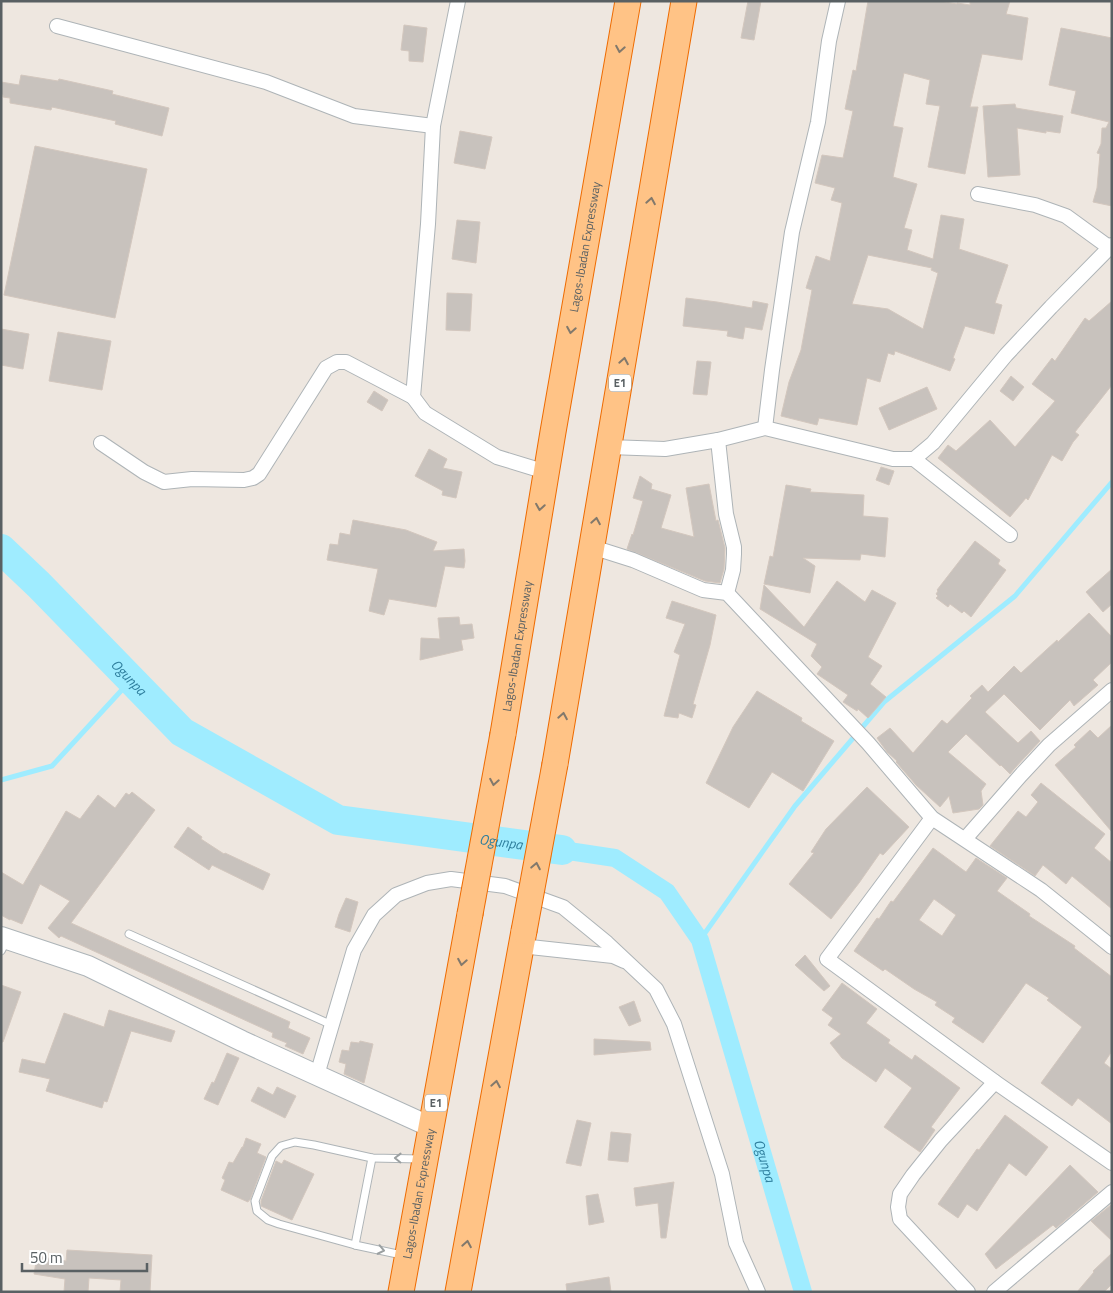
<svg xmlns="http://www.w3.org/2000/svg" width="1113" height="1293" viewBox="0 0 1113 1293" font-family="'Titillium Web',sans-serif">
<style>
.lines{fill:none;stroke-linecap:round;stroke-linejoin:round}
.stream{stroke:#9fecff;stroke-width:5}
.canal{stroke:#9fecff;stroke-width:18}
.river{stroke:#9fecff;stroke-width:30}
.building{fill:#c8c2bd;stroke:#d3c7be;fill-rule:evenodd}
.lane-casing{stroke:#aeb4b7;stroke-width:9}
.street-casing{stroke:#aeb4b7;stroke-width:16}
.secondary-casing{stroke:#adb4b8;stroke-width:22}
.highway-casing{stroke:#ee6b00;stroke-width:27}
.lane{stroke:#fff;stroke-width:7}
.street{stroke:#fff;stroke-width:14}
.secondary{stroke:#fff;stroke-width:20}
.highway{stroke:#ffc386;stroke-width:25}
.highway-bridge-casing{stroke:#ee6b00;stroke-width:27;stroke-linecap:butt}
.highway-bridge{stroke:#ffc386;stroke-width:25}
.oneway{stroke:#82796c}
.oneway2{stroke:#9ba0a1}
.labels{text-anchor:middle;stroke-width:4;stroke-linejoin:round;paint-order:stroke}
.shield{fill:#fff;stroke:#8b9092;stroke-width:1}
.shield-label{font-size:11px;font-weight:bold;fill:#596063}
.street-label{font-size:12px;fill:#596063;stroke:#fff}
.water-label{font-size:14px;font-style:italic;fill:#2e7e9d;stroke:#fff}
</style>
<rect width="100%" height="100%" fill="#eee7e0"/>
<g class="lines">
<!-- stream -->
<g class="stream">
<path d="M1 780 52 766 131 680"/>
<path d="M700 940 795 806 884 702 1015 596 1112 482"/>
</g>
<!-- canal -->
<path class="canal" id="s1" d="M562 850 615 858 667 892 700 940 803 1292"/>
<!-- river -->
<path class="river" id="s2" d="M1 549 39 585 182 732 338 820 562 850"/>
</g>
<!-- building -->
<g class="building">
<path d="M748 1H761L754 40 741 38Z"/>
<path d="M868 1H939L957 4V3L970 5V1H1010L1006 14 1028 18 1022 60 982 54 970 107H978L965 174 928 167 940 106 926 104 930 80 904 73 893 126 903 128 893 177 917 184 904 228 912 230 907 250 933 259 941 215 964 219 959 249 1008 265 995 303 1002 305 994 334 965 326 953 358 955 359 950 371 895 351 894 355 888 353 880 382 867 378 857 425 819 418 817 425 781 416 789 382 801 350 812 290 806 288 816 256 830 261 842 203 831 200 835 188 815 183 822 155 843 158 853 111 845 109 853 70 856 71ZM868 255 932 268 931 270 938 273 923 329 888 309 852 304Z"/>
<path d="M404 25 427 28 423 62 409 61V51L401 50Z"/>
<path d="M1061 28 1112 38V206L1093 202 1097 188 1100 154 1097 153 1101 144 1102 128H1106L1109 122 1071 113 1076 91 1049 85Z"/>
<path d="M21 75 58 81 59 79 113 91 112 94 169 108 162 136 115 124 116 121 52 107 51 110 10 103V98L3 97V95L1 94V82L19 85Z"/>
<path d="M1015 104 1016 108 1063 116 1060 133 1046 131V133L1017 128 1020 175 988 177 983 106Z"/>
<path d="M460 131 492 137 485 169 454 163Z"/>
<path d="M35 146 147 169 115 318 4 295Z"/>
<path d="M457 220 480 222 476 263 452 259Z"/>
<path d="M447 293 472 294 470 331 446 330Z"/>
<path d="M686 298 717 302 752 308 753 301 768 304 762 330 745 327 743 339 727 336 728 331 683 326Z"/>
<path d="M1112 301V385L1075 432 1079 435 1073 442 1062 461 1052 455 1028 500 1026 498 1010 517 938 458 948 445 956 451 990 420 1015 447 1055 401 1032 384 1052 358 1055 361 1085 318 1089 321Z"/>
<path d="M1 329 29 334 23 369 1 365Z"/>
<path d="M58 332 111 341 102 390 49 381Z"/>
<path d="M697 361 711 362 707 395 693 394Z"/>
<path d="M1011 376 1024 387 1013 401 1000 391Z"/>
<path d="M927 387 937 409 889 430 879 408Z"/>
<path d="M374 391 388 400 382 411 367 402Z"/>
<path d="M429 449 447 459 443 468 462 472 456 498 442 495 443 491 415 476Z"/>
<path d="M881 467 894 471 889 485 876 480Z"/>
<path d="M640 476 652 484 651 489 671 495 661 528 694 537 686 488 709 484 716 521 718 520 725 548 724 569 720 583 705 581 627 549 632 534 633 535 643 501 633 498Z"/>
<path d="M786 485 811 489 810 492 864 495 863 516 888 518 885 557 861 554 860 560 803 558 815 566 810 593 764 584 770 556 773 557Z"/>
<path d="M353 520 406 530 437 542 433 551 464 549 465 561 464 568 445 566 436 607 389 599 384 615 369 611 378 569 327 560 330 544 338 545 340 533 350 535Z"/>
<path d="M975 541 1000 560 998 564 1006 570 971 617 964 611 962 613 950 604 948 607 936 598 938 596 936 594 938 591 937 590Z"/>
<path d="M1112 569V604L1103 612 1086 592Z"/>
<path d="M837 581 865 602 872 590 896 603 868 657 882 666 870 684 886 697 868 718 858 709 857 711 843 702 848 695 817 674 822 667 811 656 817 644 760 609 764 585 804 627Z"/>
<path d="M672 601 716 615 710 645 693 704 696 705 692 718 679 713 678 718 664 716 680 655 674 652 685 624 666 618Z"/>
<path d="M1089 613 1112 637V662L1093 680 1098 685 1074 706 1070 700 1040 730 1004 694 985 712 1018 743 1031 731 1040 741 1014 769 1010 774 1001 765 1000 766 966 734 948 752 986 784 981 791 983 805 979 809 953 813 949 796 940 807 916 785 896 762 897 761 887 752 877 738 890 728 913 753 942 720 947 724 972 698 970 696 982 685 988 692 1014 666 1021 673 1057 640 1058 642Z"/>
<path d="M459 617 460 625 472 624 474 638 461 640 463 650 420 660 421 638 440 639 438 618Z"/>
<path d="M757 691 802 718 801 721 834 741 803 791 772 772 749 808 706 783 733 727Z"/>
<path d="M1112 725V832L1055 765 1076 747 1074 745 1090 730 1098 738Z"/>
<path d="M1041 783 1105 834 1094 848 1112 863V909L1072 876 1066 884 1043 865 1035 876 990 846 1018 811 1026 817 1038 802 1031 795Z"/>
<path d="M867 787 909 827 883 855 880 853 859 883 831 919 789 884 814 853 811 852 826 829Z"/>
<path d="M132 792 155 810 71 923 290 1022 288 1028 310 1038 303 1054 285 1046 287 1043 272 1037 273 1033 61 936 59 938 48 928 70 901 40 884 22 924 10 919V920L1 915V872L23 885 66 811 80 819 98 795 115 808 126 793 129 795Z"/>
<path d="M188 827 202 837 201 839 224 854 225 853 270 874 263 890 212 865 209 870 174 847Z"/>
<path d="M933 848 966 872 976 858 1007 878 997 891 1030 914 1029 916 1075 946 1074 948 1112 977V1051L1104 1063 1112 1069V1124L1078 1098 1072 1106 1041 1083 1082 1027 1047 1000 1049 998 1026 983 983 1043 952 1022 955 1018 935 1005 937 1002 914 989 885 969 883 971 854 951 877 918 879 919 891 901 893 902ZM934 899 956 915 942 936 919 920Z"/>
<path d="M346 898 358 902 350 932 335 927 339 914Z"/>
<path d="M805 955 830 986 824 991 795 965Z"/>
<path d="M842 983 877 1009 866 1023 890 1040 888 1043 912 1060 915 1055 960 1088 931 1127 935 1130 920 1152 884 1127 912 1088 885 1068 876 1082 842 1058 830 1043 841 1034 828 1025 833 1018 822 1010Z"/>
<path d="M1 985 21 992 3 1042H1Z"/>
<path d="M634 1001 641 1021 629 1026 619 1007Z"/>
<path d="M109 1010 175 1031 171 1042 131 1031 107 1102 104 1101 102 1108 46 1091 50 1079 19 1072 22 1059 45 1064 64 1013 104 1027Z"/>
<path d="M594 1039 650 1042 651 1050 594 1055Z"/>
<path d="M360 1041 373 1044 364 1083 344 1074 346 1064 339 1062 342 1050 349 1051 351 1042 359 1043Z"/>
<path d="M227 1053 239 1058 218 1105 204 1099 212 1082 214 1083Z"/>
<path d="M258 1087 273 1095 277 1087 296 1096 285 1118 251 1101Z"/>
<path d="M1005 1115 1048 1147 1026 1176 1009 1163 977 1211 967 1204 958 1218 938 1204 977 1149 979 1150Z"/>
<path d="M577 1120 591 1123 581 1166 566 1163Z"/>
<path d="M611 1132 631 1134 628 1162 608 1160Z"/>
<path d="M246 1138 261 1144 257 1153 266 1157 250 1200H249L248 1202 221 1190 225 1180 222 1178 229 1162 233 1163 242 1147H243Z"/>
<path d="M284 1160 314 1174 292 1220 261 1206V1201L276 1161 282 1164Z"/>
<path d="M1070 1165 1098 1192 1056 1228 1053 1225 996 1269 985 1254Z"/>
<path d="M674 1182 666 1238H661L658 1203 636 1206 634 1188Z"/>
<path d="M598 1194 604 1222 589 1225 586 1196Z"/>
<path d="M1111 1205 1112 1206V1241L1091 1221Z"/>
<path d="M67 1250 152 1255 150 1292H120L121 1280 89 1278 88 1292H64L65 1279 34 1274 37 1256 66 1261Z"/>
<path d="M1112 1253V1284L1104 1292H1077L1094 1272 1093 1271Z"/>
<path d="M609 1277 611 1292H567L566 1284Z"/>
</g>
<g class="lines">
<defs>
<g id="lane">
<path d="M129 934 332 1025"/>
<path d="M1 951 7 940"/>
<path d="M355 1245 372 1158"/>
<path d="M402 1255 355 1245 279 1224 268 1220 257 1211 255 1201 272 1156 281 1146 295 1142 314 1145 372 1158 420 1159"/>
</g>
<g id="street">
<path d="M458 1 433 126 428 224 413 397 425 413 497 457 546 472"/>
<path d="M57 26 266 82 354 116 433 126"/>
<path d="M978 194 1035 205 1066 216 1110 248"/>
<path d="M765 428 772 370 792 232 818 122 829 41 838 1"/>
<path d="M718 440 726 514 734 547V554L733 570 727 593"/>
<path d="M101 443 144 472 164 482 192 479 244 480 253 478 259 474 326 368 337 362H346L413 397"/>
<path d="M609 447 665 449 718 440 765 428 893 459H914L1010 535"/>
<path d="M914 459 933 443 1006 355 1051 307 1112 245"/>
<path d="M592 547 633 560 703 590 727 593 868 743 932 818 1041 890 1112 947"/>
<path d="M932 818 827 959 995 1082 1112 1163"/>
<path d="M965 839 1021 775 1049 745 1112 690"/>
<path d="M521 946 613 956 624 961"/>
<path d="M317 1075 354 950 374 915 396 895 427 883 451 879 505 886 563 907 607 943 656 989 674 1024 722 1174 736 1243 758 1292"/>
<path d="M968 1292 900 1219 898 1207 900 1194 913 1175 941 1140 995 1082"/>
<path d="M994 1292 1112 1192"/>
</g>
<path id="secondary" d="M1 937 88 966 242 1041 431 1127"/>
<g id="highway">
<path id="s3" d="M503 734 553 432 628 1"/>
<path d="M555 764 684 1"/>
<path id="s4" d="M401 1292 470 914"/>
<path d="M458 1292 524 931"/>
</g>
</defs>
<!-- lane casing -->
<use href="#lane" class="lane-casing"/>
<!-- street casing -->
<use href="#street" class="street-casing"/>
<!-- secondary casing -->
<use href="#secondary" class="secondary-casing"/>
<!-- highway casing -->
<use href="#highway" class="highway-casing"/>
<!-- lane -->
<use href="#lane" class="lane"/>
<!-- street -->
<use href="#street" class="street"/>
<!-- secondary -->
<use href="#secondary" class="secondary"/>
<!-- highway -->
<use href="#highway" class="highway"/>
<defs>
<g id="highway-bridge">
<path d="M470 914 503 734"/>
<path d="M524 931 555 764"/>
</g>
</defs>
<!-- highway-bridge casing -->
<use href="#highway-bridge" class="highway-bridge-casing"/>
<!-- highway-bridge -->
<use href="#highway-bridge" class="highway-bridge"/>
</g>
<!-- one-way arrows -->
<defs><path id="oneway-chevron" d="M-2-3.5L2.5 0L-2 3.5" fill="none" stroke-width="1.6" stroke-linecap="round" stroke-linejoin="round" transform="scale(1.25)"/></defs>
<g class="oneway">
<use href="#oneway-chevron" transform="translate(620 49) rotate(100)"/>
<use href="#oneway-chevron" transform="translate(651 201) rotate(-80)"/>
<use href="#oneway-chevron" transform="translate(571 330) rotate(100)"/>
<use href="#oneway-chevron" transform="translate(624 361) rotate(-80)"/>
<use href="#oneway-chevron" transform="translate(540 507) rotate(99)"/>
<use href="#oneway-chevron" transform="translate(596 521) rotate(-80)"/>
<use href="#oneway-chevron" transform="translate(563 716) rotate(-80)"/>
<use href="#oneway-chevron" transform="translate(494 782) rotate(100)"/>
<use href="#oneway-chevron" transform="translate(536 866) rotate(-79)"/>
<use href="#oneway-chevron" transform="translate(462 962) rotate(100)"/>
<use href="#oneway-chevron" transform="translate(496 1084) rotate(-80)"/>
<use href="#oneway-chevron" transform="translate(467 1244) rotate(-80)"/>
</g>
<g class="oneway2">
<use href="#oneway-chevron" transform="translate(398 1158) rotate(-179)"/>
<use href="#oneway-chevron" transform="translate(381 1250) rotate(12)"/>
</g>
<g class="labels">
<!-- shield labels -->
<g class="shield">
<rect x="609" y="374.5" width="22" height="17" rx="4"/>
<rect x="425" y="1094.5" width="22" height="17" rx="4"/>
</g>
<g class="shield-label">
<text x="620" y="387">E1</text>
<text x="436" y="1107">E1</text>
</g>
<!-- street labels -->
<g class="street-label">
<text dy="4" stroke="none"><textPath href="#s3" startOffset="494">Lagos-Ibadan Expressway</textPath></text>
<text dy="4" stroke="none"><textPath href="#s3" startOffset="89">Lagos-Ibadan Expressway</textPath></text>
<text dy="4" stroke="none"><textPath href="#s4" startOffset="100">Lagos-Ibadan Expressway</textPath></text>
</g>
<!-- water labels -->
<g class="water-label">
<text dy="5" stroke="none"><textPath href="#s2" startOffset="181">Ogunpa</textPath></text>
<text dy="5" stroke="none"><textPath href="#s2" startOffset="601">Ogunpa</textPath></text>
<text dy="5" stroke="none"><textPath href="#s1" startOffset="404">Ogunpa</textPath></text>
</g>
</g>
<!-- border -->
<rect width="1113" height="1293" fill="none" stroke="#596063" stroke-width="5"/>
<!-- scale -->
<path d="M22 1263v8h125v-8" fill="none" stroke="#596063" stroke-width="2.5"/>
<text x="30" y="1263" font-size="15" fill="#596063" stroke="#ffffff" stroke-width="4" paint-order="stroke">50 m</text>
</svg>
